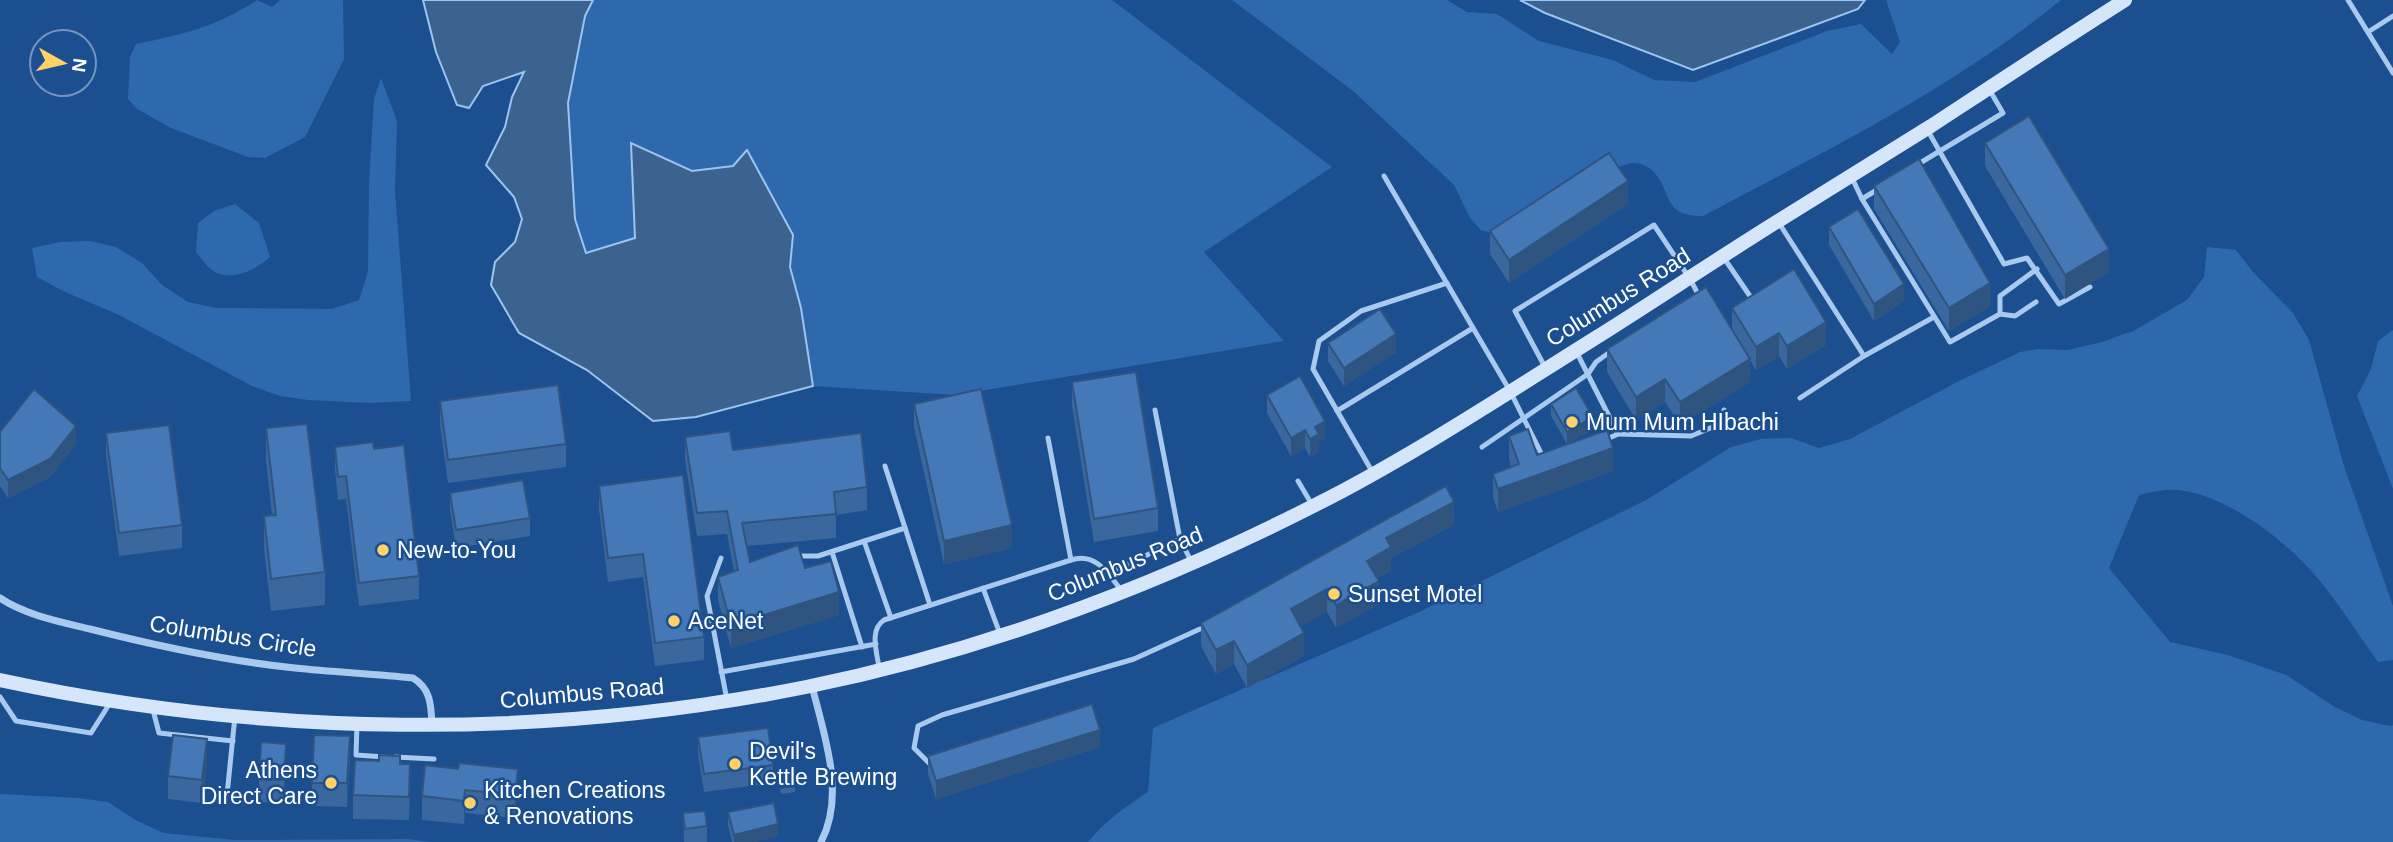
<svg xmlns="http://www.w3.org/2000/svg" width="2393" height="842" viewBox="0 0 2393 842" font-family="Helvetica,sans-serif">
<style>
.green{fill:#2e69ad}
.water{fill:#3c6290;stroke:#9cc4f0;stroke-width:2}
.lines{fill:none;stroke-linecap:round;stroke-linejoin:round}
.lane{stroke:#a9c9ee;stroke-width:5}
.street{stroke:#a9c9ee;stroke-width:7}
.secondary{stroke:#d6e6fa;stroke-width:14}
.wall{fill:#3a679d}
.shaded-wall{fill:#305480}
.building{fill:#4478b7;stroke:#305480;stroke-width:2}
.poi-dot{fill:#ffd166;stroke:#1b4f8f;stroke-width:2.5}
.labels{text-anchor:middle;stroke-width:5;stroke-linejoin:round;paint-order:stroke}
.street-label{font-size:23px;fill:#fff;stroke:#1b4f8f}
.poi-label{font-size:23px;fill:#fff;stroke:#1b4f8f;text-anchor:start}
</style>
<rect width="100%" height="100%" fill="#1b4f8f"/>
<!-- green -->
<g class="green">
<path d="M257 0 272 7 280 0H343L344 59 305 137 265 158 248 157 171 128 137 109 128 99 130 57 136 44C183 34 216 27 257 0Z"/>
<path d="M593 0H1112L1332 167 1204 252 1284 341 955 395 813 386 801 308 790 267 792 235 747 150 733 166 692 171 632 143 635 238 586 253 575 219 568 103 585 16Z"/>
<path d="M1232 0H1447L1467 12 1497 14 1539 41 1613 60 1654 80 1695 82 1827 31 1861 24 1892 54 1900 42 1886 0H2061C1952 89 1826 151 1703 216 1660 216 1674 191 1651 169 1648 167 1640 163 1636 163 1611 162 1521 219 1495 234L1481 230 1470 218 1454 185 1353 91Z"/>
<path d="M381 78 397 121 395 191 411 401 369 403 308 400 280 396 252 386 117 314 65 292 37 277 32 248 60 242 90 241 116 247 142 263 162 285 188 302 216 308 332 309 359 300 368 272 369 183 374 99Z"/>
<path d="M235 204 259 223 270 257C256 270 230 283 212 270 206 266 201 258 196 252L198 223 214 211Z"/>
<path d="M2207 247 2236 250 2253 272 2293 313 2309 340 2344 466 2393 606V660L2378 662C2357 633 2338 602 2315 575 2283 538 2216 486 2165 490 2156 491 2147 493 2139 495L2109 568 2170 642 2228 655 2286 675 2335 707 2362 720 2390 726 2393 725V842H1088C1105 821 1125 807 1148 792L1153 728 1419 612 1646 500 1731 447 1761 439 1791 438 1819 448 1850 439 1959 381 2020 352 2038 349 2068 350 2102 342 2133 331 2187 300 2204 277Z"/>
<path d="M2393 330V489L2357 396 2371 369 2378 341Z"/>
<path d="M0 794 78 798 108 802 134 819 163 833 235 840 408 839 431 842H0Z"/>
</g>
<!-- water -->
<g class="water">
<path d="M423 0H593L585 16 568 103 575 219 586 253 635 238 631 143 692 171 733 166 747 150 793 235 790 267 801 308 813 386 696 417 653 421 587 370 519 333 491 285 495 262 515 242 522 219 514 197 486 165 505 127 512 97 524 72 483 86 469 108 457 105 436 52Z"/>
<path d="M1520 0H1865L1858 9 1693 70 1545 13Z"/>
</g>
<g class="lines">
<!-- lane -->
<g class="lane">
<path d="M2348 0 2393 73"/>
<path d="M2368 32 2393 16"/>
<path d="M1928 131 2004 264 2027 258 2059 304 2090 287"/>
<path d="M1915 166 2003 113 1989 89"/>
<path d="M1384 176 1510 391 1544 459"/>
<path d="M1852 178 1862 199 1950 342 2000 314 2015 316 2036 302"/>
<path d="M1862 199 1880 188"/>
<path d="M1779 223 1864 356"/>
<path d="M1724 258 1754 302"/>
<path d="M2000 314V296L2037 269"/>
<path d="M1577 353 1618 434 1691 436 1720 424 1724 410"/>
<path d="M1546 369 1515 311 1654 225 1690 279 1698 294 1694 297"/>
<path d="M1800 398 1864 356 1934 317"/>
<path d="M1155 410 1180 539 1192 563"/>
<path d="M1337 411 1473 328"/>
<path d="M1048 438 1071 560"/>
<path d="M1605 440 1618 434"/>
<path d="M1482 447 1588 374 1596 362 1610 352"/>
<path d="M885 466 930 605"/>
<path d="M1373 473 1313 369 1319 341 1361 311 1447 283"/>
<path d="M1298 481 1311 503"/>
<path d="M864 541 891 618"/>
<path d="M832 552 862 647"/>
<path d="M797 556H818L905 528"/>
<path d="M721 558 707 596 727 700"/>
<path d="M1108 574 1180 539"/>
<path d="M983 588 1000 634"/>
<path d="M879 668C877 652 869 630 884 620L1071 560C1095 552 1108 573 1121 590"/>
<path d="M721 672 876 644"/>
<path d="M0 697 16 721 91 733 110 703"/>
<path d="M153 710 159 733 233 741"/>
<path d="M357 724 356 755 385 757"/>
<path d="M395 757 434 759"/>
<path d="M929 763 914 748 918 726 942 715 1134 659 1200 629"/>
<path d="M227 795 235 716"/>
</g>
<!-- street -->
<g class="street">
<path d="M0 598C25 615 61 622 90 629 157 646 227 661 295 668 334 672 374 674 413 678 431 689 431 705 432 725"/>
<path d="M812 686C824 735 846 794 821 842"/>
</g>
<!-- secondary -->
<path class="secondary" d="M0 680C264 737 542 740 806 687 988 650 1164 583 1329 498 1421 450 1509 392 1597 337 1659 298 1720 257 1783 218 1832 187 1882 157 1931 126 1995 84 2060 41 2125 0"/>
</g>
<!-- wall -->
<g class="wall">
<path d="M1985 143 2109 272 2065 299 1985 166Z"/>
<path d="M1874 186 1990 306 1949 331 1874 209Z"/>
<path d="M1628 204 1509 283 1490 254V231Z"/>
<path d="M1829 227 1904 301 1874 321 1829 245Z"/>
<path d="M1732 308 1826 345 1787 369 1779 356 1756 370 1750 360V382L1680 425 1665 402 1636 420 1607 372V349L1732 329Z"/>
<path d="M1328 343 1396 352 1344 386 1328 361Z"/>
<path d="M1072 382 1158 508V531L1094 542 1072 406Z"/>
<path d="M1267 395 1325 438 1319 442V452L1310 457 1305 448 1291 456 1267 413Z"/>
<path d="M440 401 566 444V467L448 483 440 425Z"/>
<path d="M914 404 1012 548 944 564 914 427Z"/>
<path d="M1551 404 1593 429 1567 444 1551 416Z"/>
<path d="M266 428 325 572V605L271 611 264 549V516L272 515 266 460Z"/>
<path d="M0 432 76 444 50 477 8 498 0 486Z"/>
<path d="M106 433 182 525V548L119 556 106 456Z"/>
<path d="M1509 436 1537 455 1613 471 1498 512 1493 497V474L1511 467 1509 459Z"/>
<path d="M685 437 867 487V510L836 515V538L747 546 750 562 805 568 839 615 731 648 718 600V577L734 571 727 534 697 536 685 460Z"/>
<path d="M335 447 374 449 419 576V599L359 606 346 499 338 500 335 470Z"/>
<path d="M599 486 704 637V660L655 666 643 577 608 582 599 509Z"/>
<path d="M450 493 530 518V536L456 548 450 511Z"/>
<path d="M1454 525 1391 558V571L1377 578 1379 604 1336 628 1327 612 1301 626 1304 656 1247 688 1234 664 1216 674 1201 646V623Z"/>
<path d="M698 737 773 765V783L704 792 698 755Z"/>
<path d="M1100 747 936 799 928 774V756Z"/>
<path d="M350 759 347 807 312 806V783Z"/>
<path d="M207 763 202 803 168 799V776Z"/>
<path d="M400 764 410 788 409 820 353 819V795Z"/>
<path d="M425 765 518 793 515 818 465 813 464 824 422 820V796Z"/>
<path d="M286 767 284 803 259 802V779Z"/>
<path d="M779 779 795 786V792L781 794Z"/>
<path d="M728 812 778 836 754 842H732L728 825Z"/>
<path d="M683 813 707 826V842H684Z"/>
</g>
<!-- shaded-wall -->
<g class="shaded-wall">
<path d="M1628 181V204L1509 283V260Z"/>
<path d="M2109 249V272L2065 299V275Z"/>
<path d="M1990 283V306L1949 331V308Z"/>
<path d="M1904 284V301L1874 321V304Z"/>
<path d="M1826 322V345L1787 369V346Z"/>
<path d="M1779 333V356L1756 370V347Z"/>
<path d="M1396 334V352L1344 386V368Z"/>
<path d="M1750 359V382L1680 425V402Z"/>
<path d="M1665 379V402L1636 420V397Z"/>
<path d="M1593 417V429L1567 444V432Z"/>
<path d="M1325 421V438L1319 442V452L1310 457V439L1315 427Z"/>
<path d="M76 426V444L50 477 8 498V480Z"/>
<path d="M1305 430V448L1291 456V438Z"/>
<path d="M1613 448V471L1498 512V489Z"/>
<path d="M1454 502V525L1391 558V571L1367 584V561L1386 538Z"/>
<path d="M1012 525V548L944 564V541Z"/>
<path d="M1379 581V604L1336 628V605Z"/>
<path d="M1327 589V612L1291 632V609Z"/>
<path d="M839 592V615L731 648V625Z"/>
<path d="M1304 633V656L1247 688V665Z"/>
<path d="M1234 641V664L1216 674V650Z"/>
<path d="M1100 730V747L936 799V781Z"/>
<path d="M350 736V759L347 807V783Z"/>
<path d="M207 739V763L202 803V780Z"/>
<path d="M286 744V767L284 803V780Z"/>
<path d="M410 764V788L409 820V797Z"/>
<path d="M518 769V793L515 818V795Z"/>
<path d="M465 790V813L464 824V801Z"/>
<path d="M778 824V836L754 842H734V835Z"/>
</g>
<!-- building -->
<g class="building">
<path d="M2029 116 2109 249 2065 275 1985 143Z"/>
<path d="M1609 153 1628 181 1509 260 1490 231Z"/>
<path d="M1919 159 1990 283 1949 308 1874 186Z"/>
<path d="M1858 209 1904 284 1874 304 1829 227Z"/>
<path d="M1794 269 1826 322 1787 346 1779 333 1756 347 1732 308Z"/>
<path d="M1706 287 1750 359 1680 402 1665 379 1636 397 1607 349Z"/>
<path d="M1380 309 1396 334 1344 368 1328 343Z"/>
<path d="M1136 372 1158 508 1094 519 1072 382Z"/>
<path d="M1300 376 1325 421 1315 427 1319 434 1310 439 1305 430 1291 438 1267 395Z"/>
<path d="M558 385 566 444 448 460 440 401Z"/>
<path d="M1576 388 1593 417 1567 432 1551 404Z"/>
<path d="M34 389 76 426 50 459 8 480 0 468V432Z"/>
<path d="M981 389 1012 525 944 541 914 404Z"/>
<path d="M307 424 325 572 271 579 264 516 276 515 266 428Z"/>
<path d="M169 425 182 525 119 533 106 433Z"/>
<path d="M1528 429 1537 455 1607 430 1613 448 1498 489 1493 474 1519 464 1509 436Z"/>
<path d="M730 431 733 450 861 433 867 487 834 492 836 514 742 523 750 562 798 545 805 568 831 561 839 592 731 625 718 577 738 570 727 511 697 513 685 437Z"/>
<path d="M373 442 374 449 404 445 419 576 359 583 346 476 338 477 335 447Z"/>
<path d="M683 475 704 637 655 643 643 554 608 558 599 486Z"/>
<path d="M523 480 530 518 456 530 450 493Z"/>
<path d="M1446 486 1454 502 1386 538 1391 547 1367 561 1379 581 1336 605 1327 589 1291 609 1304 633 1247 665 1234 641 1216 650 1201 623Z"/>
<path d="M1092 704 1100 730 936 781 928 756Z"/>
<path d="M768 728 773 765 704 774 698 737Z"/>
<path d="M173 735 207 739 202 780 168 776Z"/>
<path d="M314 735 350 736 347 783H312Z"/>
<path d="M261 742 286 744 284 780 259 779Z"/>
<path d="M379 755 400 756V764H410L409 797 353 795 355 760 379 761Z"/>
<path d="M459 763 518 769 515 795 465 790 464 801 422 796 425 765 458 769Z"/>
<path d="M793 777 795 786 781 788 779 779Z"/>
<path d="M774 803 778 824 734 835 728 812Z"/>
<path d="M705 811 707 826 685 829 683 813Z"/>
</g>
<!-- markers -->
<g class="poi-dot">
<circle cx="1572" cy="422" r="7"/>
<circle cx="383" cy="550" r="7"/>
<circle cx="1334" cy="594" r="7"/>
<circle cx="674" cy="621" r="7"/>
<circle cx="735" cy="764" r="7"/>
<circle cx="331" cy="783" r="7"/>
<circle cx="470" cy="803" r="7"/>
</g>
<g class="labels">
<!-- street labels -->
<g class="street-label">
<text transform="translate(1618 297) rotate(-32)" y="8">Columbus Road</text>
<text transform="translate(1125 564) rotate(-22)" y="8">Columbus Road</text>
<text transform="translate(233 636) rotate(9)" y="8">Columbus Circle</text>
<text transform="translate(582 693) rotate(-5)" y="8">Columbus Road</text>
</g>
<!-- poi labels -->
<g class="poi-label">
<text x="1586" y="430">Mum Mum HIbachi</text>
<text x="397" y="558">New-to-You</text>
<text x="1348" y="602">Sunset Motel</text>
<text x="688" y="629">AceNet</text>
<text x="749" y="759">Devil's<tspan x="749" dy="26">Kettle Brewing</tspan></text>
<text x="317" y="778" text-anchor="end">Athens<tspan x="317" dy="26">Direct Care</tspan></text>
<text x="484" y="798">Kitchen Creations<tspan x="484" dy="26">&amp; Renovations</tspan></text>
</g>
</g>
<!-- north arrow -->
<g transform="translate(63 63) rotate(98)"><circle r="33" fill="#1b4f8f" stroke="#7695bc" stroke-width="2"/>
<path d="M0-5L12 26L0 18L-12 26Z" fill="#ffd166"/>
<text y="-10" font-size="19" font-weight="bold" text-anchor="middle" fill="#ffffff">N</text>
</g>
</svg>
